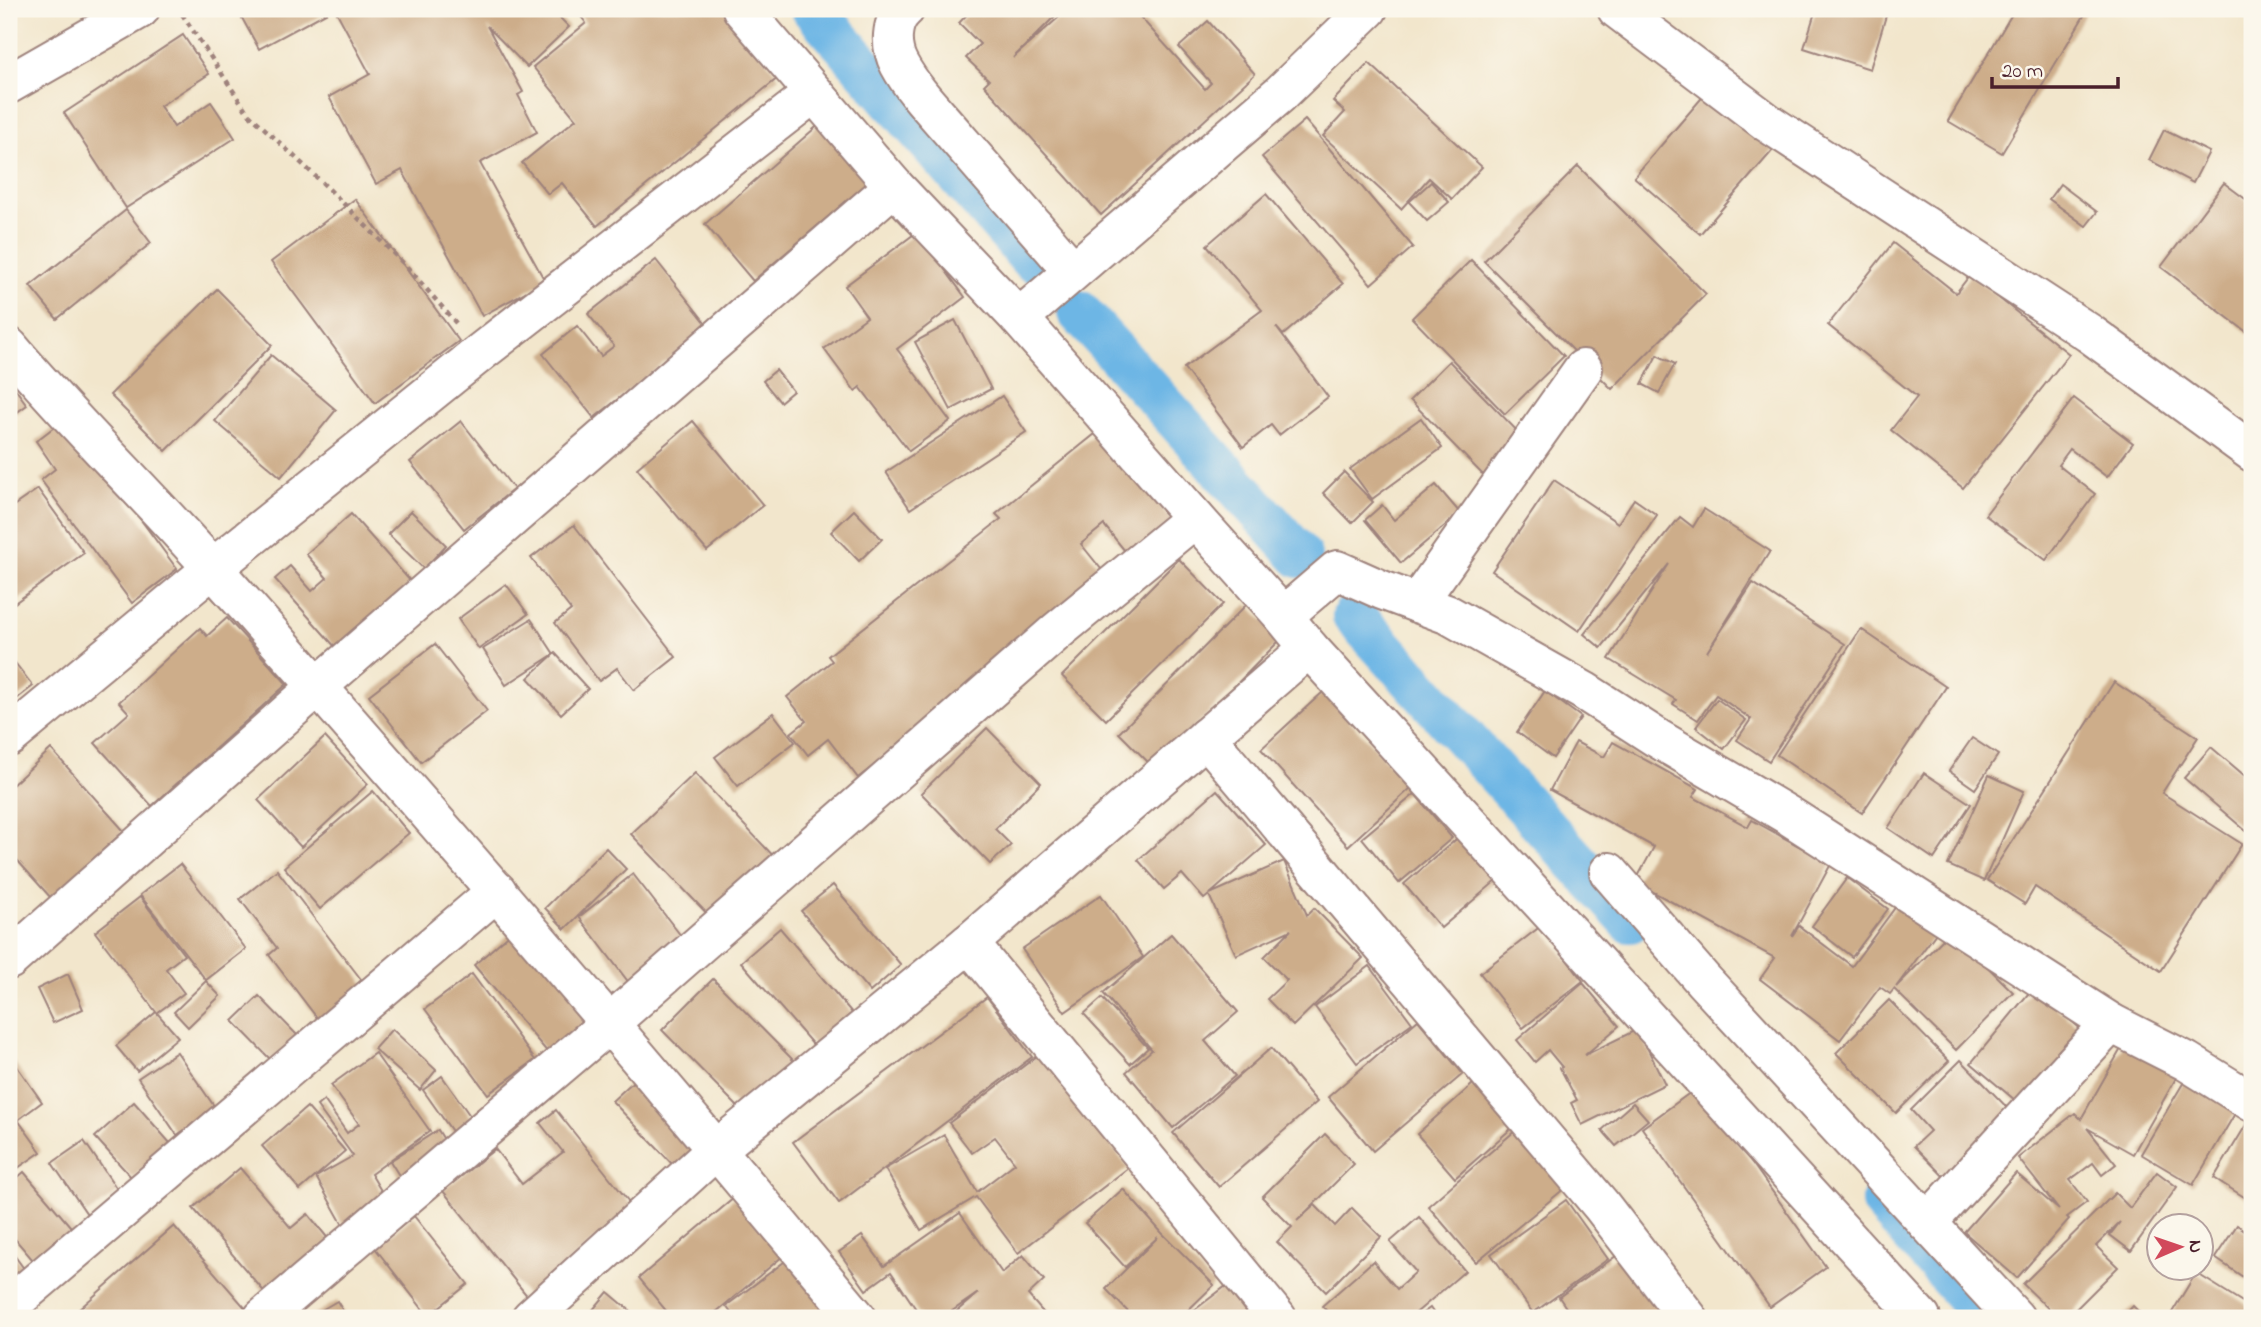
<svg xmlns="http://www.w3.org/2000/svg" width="2261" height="1327" viewBox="0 0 2261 1327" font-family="'Indie Flower',sans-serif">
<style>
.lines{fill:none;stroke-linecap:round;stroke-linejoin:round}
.canal{stroke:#6db6e5;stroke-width:44}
.building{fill:#cdad8a}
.minor-casing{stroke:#9e827c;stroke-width:42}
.path{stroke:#9e827c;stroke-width:4.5;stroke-dasharray:5 5;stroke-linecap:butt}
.minor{stroke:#fff;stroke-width:38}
</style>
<rect width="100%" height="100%" fill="#fbf7ec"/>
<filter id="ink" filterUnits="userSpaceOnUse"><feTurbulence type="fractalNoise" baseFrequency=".0143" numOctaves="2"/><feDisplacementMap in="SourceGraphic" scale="14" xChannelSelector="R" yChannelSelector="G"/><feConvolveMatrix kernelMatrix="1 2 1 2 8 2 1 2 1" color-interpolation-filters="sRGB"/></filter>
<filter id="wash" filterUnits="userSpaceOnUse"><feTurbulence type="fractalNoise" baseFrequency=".00686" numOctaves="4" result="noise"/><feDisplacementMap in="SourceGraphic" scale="28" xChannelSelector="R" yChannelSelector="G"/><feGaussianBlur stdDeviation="1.57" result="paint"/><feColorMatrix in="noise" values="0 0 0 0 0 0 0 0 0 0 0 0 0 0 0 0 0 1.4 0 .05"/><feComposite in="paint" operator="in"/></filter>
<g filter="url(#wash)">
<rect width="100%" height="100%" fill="#f2e6cc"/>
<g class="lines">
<!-- canal -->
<g class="canal">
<path d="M813 9 1032 260"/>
<path d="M1079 312 1300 556"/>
<path d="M1354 616 1630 921"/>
<path d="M1883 1202 1986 1318"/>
</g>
</g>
<g id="blocks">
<!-- building -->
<g class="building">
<path d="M237 9H333L259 49Z"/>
<path d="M335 9H551L569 27 527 67 487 26 523 92 518 95 537 132 480 163 545 281 482 316 402 170 376 184 329 97 370 74Z"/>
<path d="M575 9H724L779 77 597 226 562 183 548 194 522 163 576 119 533 67 586 23Z"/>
<path d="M972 9H1062L1013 58 1068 9H1133L1205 89 1211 83 1179 47 1208 21 1255 74 1101 215 984 85 989 80 966 58 980 44 959 23Z"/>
<path d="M1816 9H1888L1870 69 1804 48Z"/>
<path d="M2015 9H2088L2002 153 1948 121Z"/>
<path d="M183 35 209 74 160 106 174 127 211 102 235 138 126 208 64 113Z"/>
<path d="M1369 63 1482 167 1452 199 1429 178 1401 209 1323 136 1345 112 1333 101Z"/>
<path d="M1706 93 1773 150 1700 234 1634 177Z"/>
<path d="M1305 120 1413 247 1371 284 1262 157Z"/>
<path d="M822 122 871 180 753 281 705 224Z"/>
<path d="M2164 130 2209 152 2193 183 2149 160Z"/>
<path d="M1578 166 1706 294 1612 389 1484 261Z"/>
<path d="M1431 182 1449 202 1427 221 1409 202Z"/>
<path d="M2224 183 2252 204V336L2161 267Z"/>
<path d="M2060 184 2097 212 2086 226 2049 199Z"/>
<path d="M1266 194 1343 284 1283 335 1276 327 1328 397 1279 435 1271 425 1243 447 1184 368 1262 310 1207 245Z"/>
<path d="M355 199 459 341 375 403 271 262Z"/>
<path d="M126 210 151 243 57 319 30 286Z"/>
<path d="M917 232 965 297 897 349 950 421 909 451 860 387 855 391 824 349 867 317 845 286Z"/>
<path d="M1893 243 1956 293 1970 275 2069 354 1963 488 1891 430 1917 397 1828 325Z"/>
<path d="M656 260 709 327 594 418 543 354 577 326 601 356 614 346 588 314Z"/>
<path d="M1471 260 1564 356 1505 414 1412 318Z"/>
<path d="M217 289 272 345 166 451 110 395Z"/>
<path d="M955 320 991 389 951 410 915 342Z"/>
<path d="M271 355 336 410 281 477 215 421Z"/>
<path d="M1657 355 1675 364 1659 393 1642 384Z"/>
<path d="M1449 361 1526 440 1487 479 1410 400Z"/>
<path d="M776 370 793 391 780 402 763 381Z"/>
<path d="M9 380 27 405 9 418Z"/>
<path d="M1002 396 1026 432 910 509 886 472Z"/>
<path d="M2074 398 2133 443 2107 477 2070 449 2058 465 2095 494 2046 560 1985 515Z"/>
<path d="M66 418 177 569 132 603 41 480 55 469 36 441Z"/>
<path d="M1421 418 1442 448 1372 499 1350 469Z"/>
<path d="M461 421 514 489 464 529 410 462Z"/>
<path d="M693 421 763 505 707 551 637 468Z"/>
<path d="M1100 430 1172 521 1129 556 1104 525 1081 544 1105 574 1072 608 858 778 828 739 808 755 791 733 806 721 787 697 832 661 828 656 1001 519 996 514Z"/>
<path d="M1344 472 1373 502 1352 523 1323 493Z"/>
<path d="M1554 480 1618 523 1634 499 1657 515 1579 631 1492 571Z"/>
<path d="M1436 485 1460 513 1401 563 1365 520 1382 505 1394 520Z"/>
<path d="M38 489 84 553 9 607V509Z"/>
<path d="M1704 509 1770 551 1707 652 1753 583 1845 644 1769 761 1737 740 1751 719 1716 695 1698 720 1673 704 1676 700 1609 659 1669 564 1601 648 1584 634 1680 517 1693 527Z"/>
<path d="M854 510 882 539 859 561 831 532Z"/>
<path d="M411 511 446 545 424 569 388 534Z"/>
<path d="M351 514 412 583 337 649 275 579 290 566 312 591 327 578 306 554Z"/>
<path d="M574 525 676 657 634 690 617 668 599 681 555 623 571 610 531 558Z"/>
<path d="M1179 559 1223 604 1106 720 1062 676Z"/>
<path d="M506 584 528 614 479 649 458 619Z"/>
<path d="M1247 604 1281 639 1154 768 1119 733Z"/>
<path d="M227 618 287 684 152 806 95 743 129 713 119 702 200 628 207 636Z"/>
<path d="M531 619 554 654 506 685 483 649Z"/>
<path d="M1861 629 1946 687 1862 813 1777 755Z"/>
<path d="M435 644 487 711 421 762 369 695Z"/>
<path d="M555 653 588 689 561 714 528 678Z"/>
<path d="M9 655 33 686 9 705Z"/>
<path d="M2114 682 2198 737 2162 793 2242 844 2161 971 2035 887 2025 904 1987 880Z"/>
<path d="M1545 691 1581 717 1553 758 1517 732Z"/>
<path d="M1323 692 1411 788 1348 846 1261 749Z"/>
<path d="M1717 699 1746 720 1724 749 1696 727Z"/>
<path d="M773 713 795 742 738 786 715 757Z"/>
<path d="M987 728 1041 783 995 829 1011 845 990 864 921 793Z"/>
<path d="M325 737 368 784 301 847 258 800Z"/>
<path d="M1972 738 1998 755 1975 789 1949 771Z"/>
<path d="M1576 742 1604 757 1613 742 1698 789 1693 797 1748 827 1752 820 1831 864 1792 936 1799 926 1852 966 1897 905 1936 933 1896 987 1951 931 2013 992 1956 1050 1894 989 1890 994 1880 987 1840 1040 1760 979 1775 958 1635 882 1654 847 1550 790Z"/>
<path d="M2211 747 2252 782V823L2246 831 2184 778Z"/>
<path d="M51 749 124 831 51 898 9 851V788Z"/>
<path d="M695 773 779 862 716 923 631 834Z"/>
<path d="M1924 773 1971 804 1934 859 1888 828Z"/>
<path d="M1989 775 2024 791 1984 881 1948 865Z"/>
<path d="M1217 790 1266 845 1210 894 1284 861 1307 915 1314 908 1363 958 1293 1026 1267 999 1287 980 1264 957 1291 930 1236 955 1209 895 1204 899 1182 874 1164 889 1138 860Z"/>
<path d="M373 791 409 833 320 909 284 867Z"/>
<path d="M1415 794 1452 838 1399 883 1362 838Z"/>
<path d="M1460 836 1497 880 1441 928 1404 884Z"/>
<path d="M606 848 626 869 565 929 545 908Z"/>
<path d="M180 864 246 949 206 980 140 895Z"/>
<path d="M277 870 367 987 321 1023 269 955 277 948 240 899Z"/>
<path d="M633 874 685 941 630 984 579 917Z"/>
<path d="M1847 878 1888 909 1852 957 1812 926Z"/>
<path d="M833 885 901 965 870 992 801 911Z"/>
<path d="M1101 895 1143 957 1065 1012 1022 949Z"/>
<path d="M140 897 184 955 166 969 184 993 157 1013 178 1037 137 1071 116 1046 156 1012 95 932Z"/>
<path d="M521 924 596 1013 549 1054 474 965Z"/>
<path d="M1541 926 1583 981 1523 1028 1480 973Z"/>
<path d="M780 928 853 1014 815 1047 741 962Z"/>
<path d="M1171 934 1238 1012 1205 1041 1235 1076 1173 1128 1126 1072 1152 1050 1103 993Z"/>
<path d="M1370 966 1412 1023 1357 1063 1315 1007Z"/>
<path d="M68 974 83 1009 53 1023 37 989Z"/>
<path d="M472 974 535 1060 488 1094 425 1009Z"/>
<path d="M713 979 795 1062 744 1113 662 1030Z"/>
<path d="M206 981 220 996 188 1027 174 1012Z"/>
<path d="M1583 983 1619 1026 1585 1055 1638 1029 1665 1084 1582 1125 1571 1103 1577 1100 1560 1068 1562 1067 1548 1050 1535 1062 1517 1040Z"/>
<path d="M2033 988 2090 1037 2028 1111 1971 1063Z"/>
<path d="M259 996 297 1035 272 1061 233 1021Z"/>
<path d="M987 997 1032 1057 839 1203 793 1142Z"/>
<path d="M1102 998 1148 1048 1130 1064 1084 1014Z"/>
<path d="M1889 1000 1949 1061 1896 1113 1836 1053Z"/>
<path d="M1418 1020 1463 1074 1373 1151 1328 1097Z"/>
<path d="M392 1029 436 1070 420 1090 374 1049Z"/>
<path d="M2126 1040 2180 1071 2133 1154 2087 1128 2116 1164 2102 1175 2093 1163 2070 1180 2087 1202 2067 1217 2069 1219 2017 1278 1964 1232 2016 1173 2059 1210 2018 1158 2075 1113 2081 1119Z"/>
<path d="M1271 1048 1317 1102 1219 1187 1173 1133Z"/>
<path d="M177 1052 216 1109 177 1135 138 1078Z"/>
<path d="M375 1053 430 1131 371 1174 392 1209 348 1234 316 1177 353 1156 317 1106 324 1100 347 1133 359 1124 331 1085Z"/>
<path d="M1041 1053 1128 1168 1018 1253 976 1197 921 1230 885 1169 944 1135 977 1192 1015 1163 995 1137 972 1153 949 1123Z"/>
<path d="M9 1055 42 1102 18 1120 41 1152 9 1174Z"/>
<path d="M1961 1060 2022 1123 1955 1188 1914 1146 1930 1131 1911 1110Z"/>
<path d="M442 1076 480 1130 461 1144 423 1090Z"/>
<path d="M636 1079 700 1147 677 1169 612 1101Z"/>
<path d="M2185 1080 2237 1110 2193 1185 2141 1154Z"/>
<path d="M1473 1084 1512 1128 1455 1178 1417 1134Z"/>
<path d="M1698 1087 1826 1267 1770 1307 1642 1128Z"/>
<path d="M134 1102 170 1143 132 1178 95 1137Z"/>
<path d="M1633 1103 1648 1120 1616 1146 1602 1130Z"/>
<path d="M307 1107 345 1151 300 1190 262 1146Z"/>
<path d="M556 1110 633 1207 528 1297 443 1191 495 1149 522 1184 563 1152 540 1123Z"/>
<path d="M2252 1115V1202L2214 1178Z"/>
<path d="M438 1130 453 1154 405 1185 390 1161Z"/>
<path d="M1516 1130 1565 1188 1476 1262 1428 1206Z"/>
<path d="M1325 1134 1354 1164 1297 1221 1315 1205 1335 1226 1352 1208 1381 1237 1326 1292 1277 1242 1292 1227 1262 1197Z"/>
<path d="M84 1141 119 1192 87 1214 52 1163Z"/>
<path d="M240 1168 291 1228 308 1214 330 1241 267 1295 193 1208Z"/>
<path d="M24 1172 76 1233 38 1266 9 1232V1185Z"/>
<path d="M2157 1172 2177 1187 2131 1251 2110 1235 2120 1222 2096 1246 2118 1267 2067 1318H2058L2023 1284 2115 1193 2130 1208Z"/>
<path d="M1123 1189 1162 1233 1214 1285 1180 1318H1134L1106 1289 1158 1237 1125 1267 1085 1223Z"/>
<path d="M734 1198 783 1256 709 1318H672L639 1278Z"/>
<path d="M1566 1200 1608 1259 1533 1313 1491 1254Z"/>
<path d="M960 1213 1002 1273 1023 1255 1044 1280 1028 1295 1048 1318H949L978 1293 942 1318H922L891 1272 866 1290 839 1252 862 1236 884 1266Z"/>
<path d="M414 1216 468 1284 428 1316 375 1248Z"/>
<path d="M1419 1217 1465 1271 1410 1318H1333L1322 1306 1373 1261 1397 1289 1416 1272 1390 1242Z"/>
<path d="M2237 1225 2252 1235V1283L2215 1258Z"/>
<path d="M174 1226 254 1318H69Z"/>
<path d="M9 1248 30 1277 9 1293Z"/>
<path d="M1623 1251 1670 1318H1573L1559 1297Z"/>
<path d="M792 1256 838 1318H735L726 1306Z"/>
<path d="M2196 1273 2252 1308V1318H2179L2171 1314Z"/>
<path d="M1226 1286 1250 1318H1184Z"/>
<path d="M608 1292 639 1318H586Z"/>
<path d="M337 1301 347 1318H308Z"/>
<path d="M2133 1306 2145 1318H2122Z"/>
<path d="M1430 1308 1437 1318H1416Z"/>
</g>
</g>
</g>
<g filter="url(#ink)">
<use href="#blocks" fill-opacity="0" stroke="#9e827c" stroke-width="2"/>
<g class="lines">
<defs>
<g id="minor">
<path d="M742 9 894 186 1019 318 1195 518 1283 616 1309 648 1921 1318"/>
<path d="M905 9C890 22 890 47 899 64 914 92 939 116 959 140 997 184 1035 227 1073 271"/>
<path d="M1617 9 1768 123 2089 333 2252 452"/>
<path d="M9 84 140 9"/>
<path d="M1019 318 1280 94 1368 9"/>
<path d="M9 347C74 424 148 495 215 571 434 816 647 1065 857 1318"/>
<path d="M1417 603 1583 369"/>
<path d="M1283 616 1337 570 1382 590 1449 615 1584 691 1657 738 1791 817 2111 1023 2186 1061 2252 1102"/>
<path d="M9 737 213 568 481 352 814 93"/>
<path d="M1206 737 1601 1205 1688 1318"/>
<path d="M1609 872 1703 980 2015 1318"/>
<path d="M969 943 1277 1318"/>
<path d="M9 960 317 687 894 186"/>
<path d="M1927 1223 2111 1023"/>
<path d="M9 1306 497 891"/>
<path d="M263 1318 611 1022 1056 632 1195 518"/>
<path d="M531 1318 717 1149 969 943 1309 648"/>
</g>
</defs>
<!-- minor casing -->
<use href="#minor" class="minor-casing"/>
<!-- path -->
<path class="path" d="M182 14 248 113 329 189 408 268 456 323"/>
<!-- minor -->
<use href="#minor" class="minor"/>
</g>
</g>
<!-- margin -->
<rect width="2261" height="1327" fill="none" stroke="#fbf7ec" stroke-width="35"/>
<!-- north arrow -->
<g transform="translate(2180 1247) rotate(88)"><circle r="33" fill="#fbf7ec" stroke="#b4a19f" stroke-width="2"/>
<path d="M0-5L12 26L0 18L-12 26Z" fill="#d1495b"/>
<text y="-10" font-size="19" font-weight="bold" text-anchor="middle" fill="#4a1f2b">N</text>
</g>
<!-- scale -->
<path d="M1992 77v10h126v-10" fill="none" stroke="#4a1f2b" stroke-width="3.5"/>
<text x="2002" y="77" font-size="21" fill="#4a1f2b" stroke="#fbf7ec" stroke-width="5" paint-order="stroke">20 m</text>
</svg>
